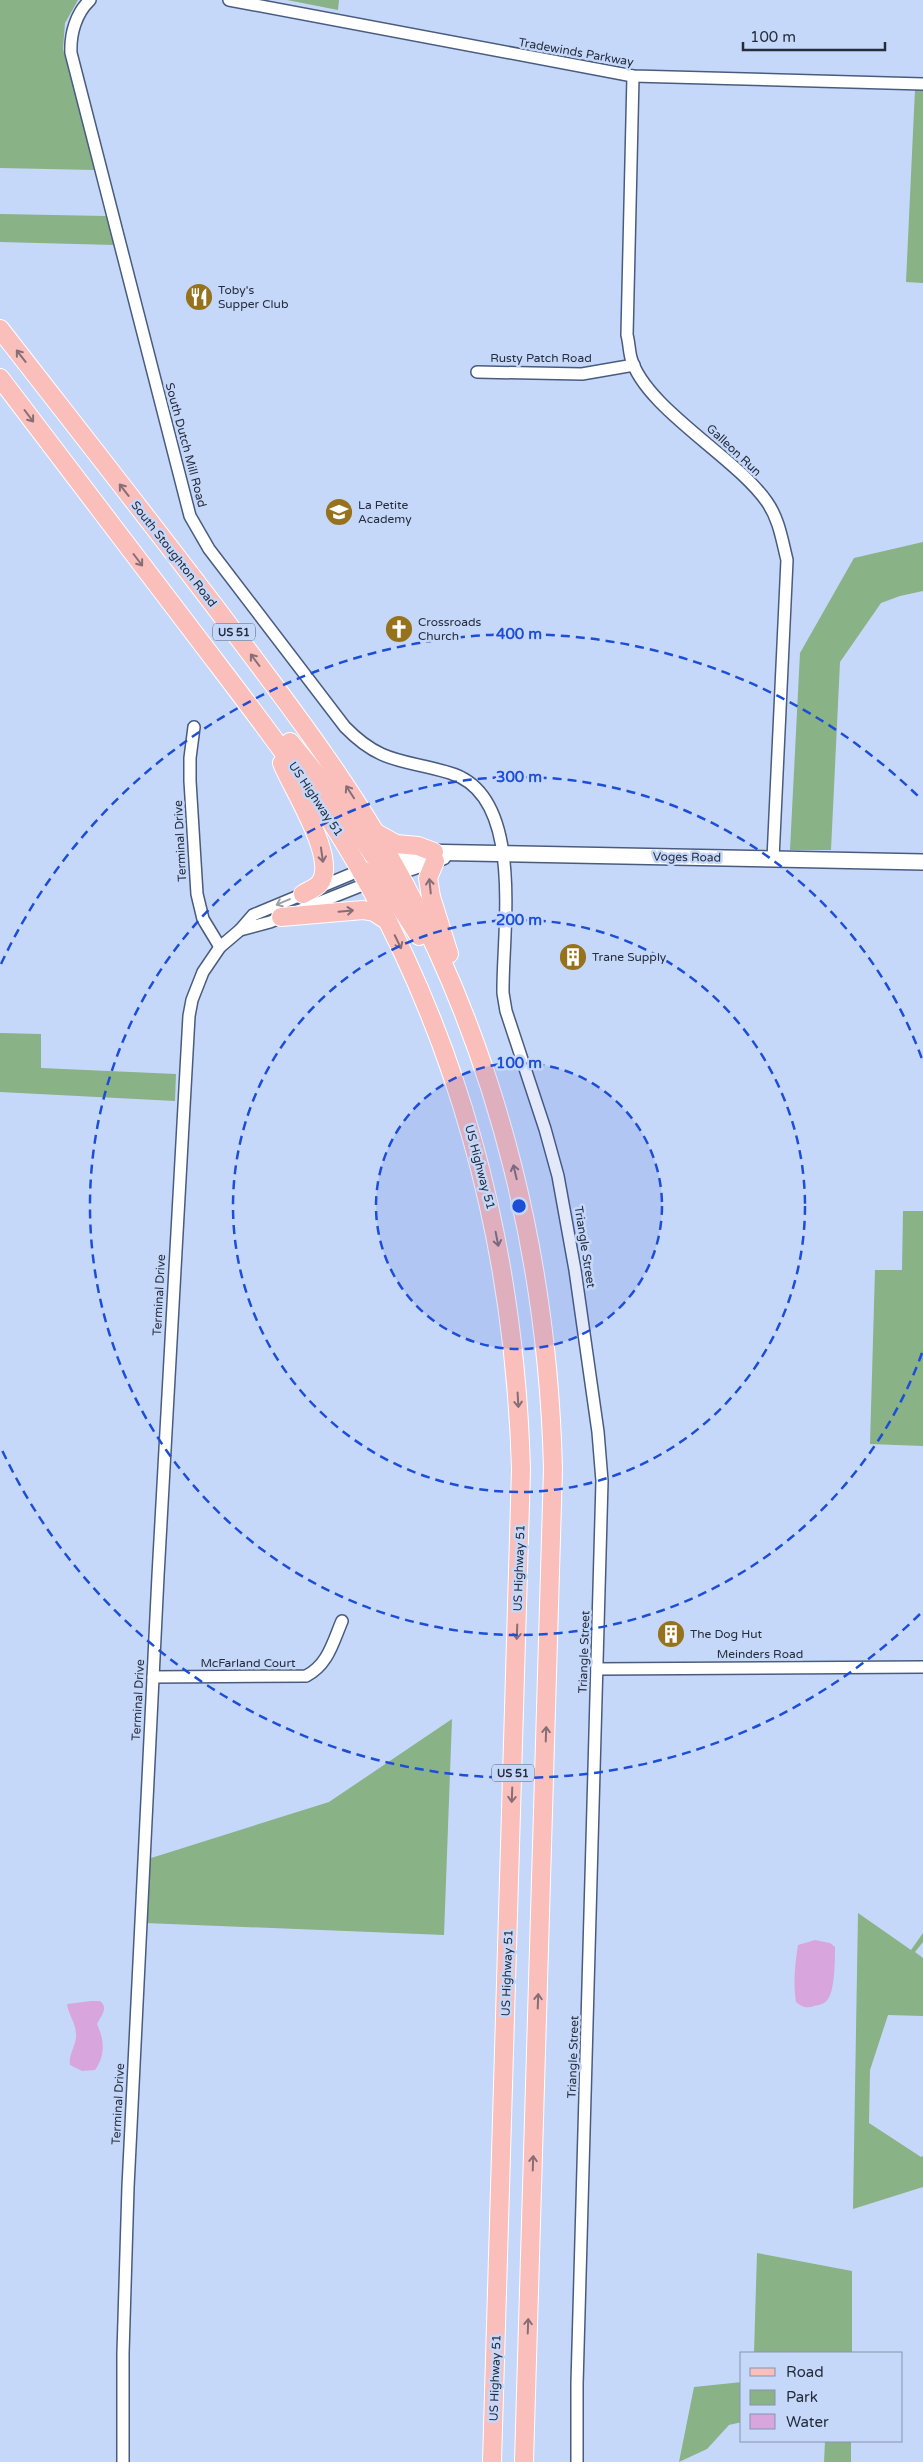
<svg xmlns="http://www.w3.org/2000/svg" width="923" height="2462" viewBox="0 0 923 2462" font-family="'Varela Round',sans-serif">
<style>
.green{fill:#89b286}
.water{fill:#d8a6dd}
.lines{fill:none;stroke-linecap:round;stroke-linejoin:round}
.street-casing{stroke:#495c80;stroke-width:14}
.secondary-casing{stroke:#495c80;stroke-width:18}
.primary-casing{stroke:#fff;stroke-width:20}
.street{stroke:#fff;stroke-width:11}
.secondary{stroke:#fff;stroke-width:15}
.primary{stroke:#fabebb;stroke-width:18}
.oneway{stroke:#856e76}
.oneway2{stroke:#9da0a8}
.ring{fill:none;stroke:#1d4ed8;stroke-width:2.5;stroke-dasharray:9 6}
.labels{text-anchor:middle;stroke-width:5;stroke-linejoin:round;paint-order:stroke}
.shield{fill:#c6d8f9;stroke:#556075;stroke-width:1}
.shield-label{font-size:11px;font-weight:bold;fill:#252d3d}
.street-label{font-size:12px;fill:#252d3d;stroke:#c6d8f9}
.poi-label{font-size:12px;fill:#252d3d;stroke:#c6d8f9;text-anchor:start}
.centre{fill:#1d4ed8;stroke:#c6d8f9;stroke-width:2.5}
.ring-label{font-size:15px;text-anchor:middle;font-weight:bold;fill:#1d4ed8;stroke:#c6d8f9;stroke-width:5;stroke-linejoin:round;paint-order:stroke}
</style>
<rect width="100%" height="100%" fill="#c6d8f9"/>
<!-- green -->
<g class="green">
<path d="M0 0H78L65 23 63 49 95 170 0 168Z"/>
<path d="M287 0H339L338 10Z"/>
<path d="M915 89 923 90V283L906 282Z"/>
<path d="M0 214 106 216 114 245 0 242Z"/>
<path d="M923 542V591L900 596 881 603 840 662 831 850H790L800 653 854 558Z"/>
<path d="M0 1033 41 1034V1068L176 1074 175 1101 0 1092Z"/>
<path d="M903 1211H923V1446L870 1444 875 1270H902Z"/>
<path d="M452 1719 444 1935 145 1923 148 1859 329 1802Z"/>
<path d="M858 1913 911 1950 923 1933V1942L915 1952 923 1958V2016L888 2015 870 2070 869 2123 921 2157 923 2156V2187L853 2209Z"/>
<path d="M757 2253 852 2271V2353H754Z"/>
<path d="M742 2382V2422L729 2425 707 2449 679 2462 694 2387Z"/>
<path d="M825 2441H851V2462H824Z"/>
</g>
<!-- water -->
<g class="water">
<path d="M815 1940 830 1943 835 1947C835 1959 835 1990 828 1999 825 2004 819 2005 814 2006 806 2009 802 2007 796 2002 793 1984 795 1963 798 1945Z"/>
<path d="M91 2001H100C109 2008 101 2016 97 2024 104 2039 106 2055 95 2070L82 2071 70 2065C68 2054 77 2045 76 2034 76 2023 68 2014 67 2004Z"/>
</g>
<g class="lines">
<defs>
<g id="street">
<path d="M90 0C76 13 70 34 71 53L190 516 209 549 345 727C382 765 404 759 450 773 526 795 502 933 503 993L506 1011 545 1129 558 1176 575 1270 598 1432 602 1481 577 2384V2462"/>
<path d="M229 0 633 76 923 84"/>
<path d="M633 76 627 335C629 342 629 350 631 358 645 408 736 457 767 502 779 519 782 540 787 560L773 859"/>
<path d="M477 372 582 374 634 365"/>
<path d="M194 727 190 758V781L197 894 203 919 220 947"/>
<path d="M240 930 270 922 368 883"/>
<path d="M597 1669 923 1667"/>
<path d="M153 1677 306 1676C328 1665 333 1642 342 1621"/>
<path d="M123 2462V2353L128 2187 158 1576 189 1016 192 1000 203 972 220 947 240 930 253 915 361 870"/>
</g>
<g id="secondary">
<path d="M381 862 417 852 923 862"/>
<path d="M386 876 443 857"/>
</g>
<g id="primary">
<path d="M0 329C73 423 147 517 219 612 286 701 354 788 406 887 501 1067 548 1266 553 1469L524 2462"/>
<path d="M0 378C68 467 135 556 203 645 263 724 325 803 372 891 469 1071 515 1264 521 1469L492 2462"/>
<path d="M290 742 330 791 374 856 394 870"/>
<path d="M282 763C291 787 340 861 319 884 316 888 308 891 303 894"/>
<path d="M376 833 396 844 418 846 434 852"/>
<path d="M435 861 428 878 431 897 449 954"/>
<path d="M361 870 381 877 419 936"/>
<path d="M281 917 363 910 374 912 388 921"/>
</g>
</defs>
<!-- street casing -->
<use href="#street" class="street-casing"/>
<!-- secondary casing -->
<use href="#secondary" class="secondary-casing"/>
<!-- primary casing -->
<use href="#primary" class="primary-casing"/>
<!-- street -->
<use href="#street" class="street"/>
<!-- secondary -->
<use href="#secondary" class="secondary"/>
<!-- primary -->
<use href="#primary" class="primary"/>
</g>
<!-- one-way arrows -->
<defs><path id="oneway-shaft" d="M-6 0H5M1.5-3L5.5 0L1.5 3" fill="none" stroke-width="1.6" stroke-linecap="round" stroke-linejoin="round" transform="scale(1.25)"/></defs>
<g class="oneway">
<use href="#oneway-shaft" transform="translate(21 356) rotate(-128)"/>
<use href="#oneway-shaft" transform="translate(29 416) rotate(53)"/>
<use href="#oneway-shaft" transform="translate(124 490) rotate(-128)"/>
<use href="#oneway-shaft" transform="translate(138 560) rotate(53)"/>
<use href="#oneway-shaft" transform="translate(255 660) rotate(-127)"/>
<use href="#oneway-shaft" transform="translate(350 792) rotate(-123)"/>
<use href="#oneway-shaft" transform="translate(322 855) rotate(82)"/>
<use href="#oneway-shaft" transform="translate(430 886) rotate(-96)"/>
<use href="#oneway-shaft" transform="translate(346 911) rotate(-5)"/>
<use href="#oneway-shaft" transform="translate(398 942) rotate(64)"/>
<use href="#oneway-shaft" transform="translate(515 1172) rotate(-103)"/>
<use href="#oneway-shaft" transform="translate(497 1239) rotate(79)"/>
<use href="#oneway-shaft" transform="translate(518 1400) rotate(87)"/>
<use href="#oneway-shaft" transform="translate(517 1632) rotate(92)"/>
<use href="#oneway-shaft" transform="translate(546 1734) rotate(-88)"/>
<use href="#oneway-shaft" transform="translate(512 1795) rotate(92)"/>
<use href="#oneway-shaft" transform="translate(538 2001) rotate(-88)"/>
<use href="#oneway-shaft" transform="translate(533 2163) rotate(-88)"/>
<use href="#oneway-shaft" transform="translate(528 2326) rotate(-88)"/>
</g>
<use class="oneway2" href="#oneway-shaft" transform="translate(283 902) rotate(157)"/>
<!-- distance rings -->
<circle cx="519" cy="1206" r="143" fill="#1d4ed8" fill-opacity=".12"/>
<g class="ring">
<circle cx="519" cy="1206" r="143"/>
<circle cx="519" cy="1206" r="286"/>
<path d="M922 1353A429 429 0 1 1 922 1059"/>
<path d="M920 1614A572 572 0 0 1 1 1448M1 964A572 572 0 0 1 920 798"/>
</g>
<!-- icons -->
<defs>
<symbol id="restaurant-disc" viewBox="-11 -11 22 22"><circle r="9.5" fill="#97721c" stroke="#c6d8f9"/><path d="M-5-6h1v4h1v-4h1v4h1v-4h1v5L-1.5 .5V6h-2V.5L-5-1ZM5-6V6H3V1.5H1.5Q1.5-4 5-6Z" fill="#fff"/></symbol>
<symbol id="school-disc" viewBox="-11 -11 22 22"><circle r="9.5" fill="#97721c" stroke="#c6d8f9"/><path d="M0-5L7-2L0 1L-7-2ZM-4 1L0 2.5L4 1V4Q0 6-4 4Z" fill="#fff"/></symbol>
<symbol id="church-disc" viewBox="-11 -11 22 22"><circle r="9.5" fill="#97721c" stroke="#c6d8f9"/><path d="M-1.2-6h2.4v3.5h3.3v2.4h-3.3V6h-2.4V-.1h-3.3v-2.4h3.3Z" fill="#fff"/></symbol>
<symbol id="building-disc" viewBox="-11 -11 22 22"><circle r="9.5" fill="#97721c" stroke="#c6d8f9"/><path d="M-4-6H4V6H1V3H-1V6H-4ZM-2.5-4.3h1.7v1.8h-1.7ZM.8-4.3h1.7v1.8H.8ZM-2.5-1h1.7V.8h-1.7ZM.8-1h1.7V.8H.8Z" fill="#fff"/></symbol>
</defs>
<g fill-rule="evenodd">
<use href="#restaurant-disc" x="183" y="281" width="32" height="32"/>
<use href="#school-disc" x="323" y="496" width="32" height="32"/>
<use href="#church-disc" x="383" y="613" width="32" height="32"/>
<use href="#building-disc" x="557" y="941" width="32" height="32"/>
<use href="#building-disc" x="655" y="1618" width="32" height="32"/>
</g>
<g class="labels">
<!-- shield labels -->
<g class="shield">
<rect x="213" y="623.5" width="42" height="17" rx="4"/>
<rect x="492" y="1764.5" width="42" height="17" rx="4"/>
</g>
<g class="shield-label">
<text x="234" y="636">US 51</text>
<text x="513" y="1777">US 51</text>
</g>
<!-- street labels -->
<g class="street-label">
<text transform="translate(576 52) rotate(10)" y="4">Tradewinds Parkway</text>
<text x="541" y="362">Rusty Patch Road</text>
<text transform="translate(186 445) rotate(75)" y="4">South Dutch Mill Road</text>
<text transform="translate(734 450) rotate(43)" y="4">Galleon Run</text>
<text transform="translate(174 554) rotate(52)" y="4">South Stoughton Road</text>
<text transform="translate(316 799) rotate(56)" y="4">US Highway 51</text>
<text transform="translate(180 841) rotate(-93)" y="4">Terminal Drive</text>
<text transform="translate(687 857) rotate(1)" y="4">Voges Road</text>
<text transform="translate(480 1167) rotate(75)" y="4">US Highway 51</text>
<text transform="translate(585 1247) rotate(81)" y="4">Triangle Street</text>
<text transform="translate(159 1295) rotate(-87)" y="4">Terminal Drive</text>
<text transform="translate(519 1568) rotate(-88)" y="4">US Highway 51</text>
<text transform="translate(584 1652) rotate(-88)" y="4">Triangle Street</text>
<text x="760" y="1658">Meinders Road</text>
<text x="248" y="1667">McFarland Court</text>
<text transform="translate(138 1700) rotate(-87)" y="4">Terminal Drive</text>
<text transform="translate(507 1973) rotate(-88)" y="4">US Highway 51</text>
<text transform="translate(573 2057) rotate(-88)" y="4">Triangle Street</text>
<text transform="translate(118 2104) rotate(-87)" y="4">Terminal Drive</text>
<text transform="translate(495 2378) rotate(-88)" y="4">US Highway 51</text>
</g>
<!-- poi labels -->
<g class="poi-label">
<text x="218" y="294">Toby's<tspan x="218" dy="14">Supper Club</tspan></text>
<text x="358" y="509">La Petite<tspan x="358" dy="14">Academy</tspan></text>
<text x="418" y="626">Crossroads<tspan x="418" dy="14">Church</tspan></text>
<text x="592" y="961">Trane Supply</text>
<text x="690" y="1638">The Dog Hut</text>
</g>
</g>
<circle cx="519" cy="1206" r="8" class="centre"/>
<g class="ring-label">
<text x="519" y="639">400 m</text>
<text x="519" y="782">300 m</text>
<text x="519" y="925">200 m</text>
<text x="519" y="1068">100 m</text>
</g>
<!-- legend -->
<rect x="740" y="2352" width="162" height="90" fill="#c6d8f9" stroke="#8694ae"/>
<rect x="750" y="2368" width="25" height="8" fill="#fabebb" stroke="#8694ae"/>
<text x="786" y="2377" font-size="15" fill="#252d3d">Road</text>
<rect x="750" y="2390" width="25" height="15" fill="#89b286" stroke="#8694ae"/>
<text x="786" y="2402" font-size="15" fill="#252d3d">Park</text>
<rect x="750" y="2414" width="25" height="15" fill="#d8a6dd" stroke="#8694ae"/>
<text x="786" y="2427" font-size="15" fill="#252d3d">Water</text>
<!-- scale -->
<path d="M743 42v8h142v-8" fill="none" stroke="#252d3d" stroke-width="2.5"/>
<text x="750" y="42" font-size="15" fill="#252d3d" stroke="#c6d8f9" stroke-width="4" paint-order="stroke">100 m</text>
</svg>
